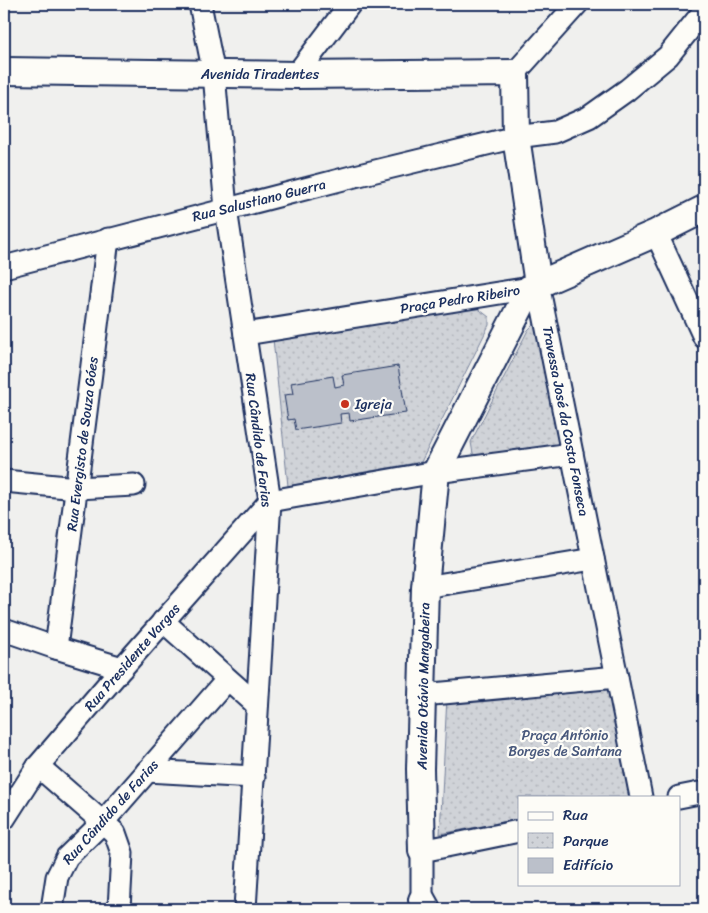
<svg xmlns="http://www.w3.org/2000/svg" width="708" height="913" viewBox="0 0 708 913" font-family="Sriracha,sans-serif">
<style>
.park{fill:url(#park-dots);stroke:#76819b}
.building{fill:#bbc0ca;stroke:#1b2f5e}
.lines{fill:none;stroke-linecap:round;stroke-linejoin:round}
.minor-casing{stroke:#1b2f5e;stroke-width:25}
.major-casing{stroke:#1b2f5e;stroke-width:30}
.minor{stroke:#fdfcf7;stroke-width:21}
.major{stroke:#fdfcf7;stroke-width:26}
.poi-dot{fill:#c8321e;stroke:#fdfcf7;stroke-width:2}
.labels{text-anchor:middle;stroke-width:4.5;stroke-linejoin:round;paint-order:stroke}
.street-label{font-size:14px;fill:#1b2f5e;stroke:#fdfcf7}
.poi-label{font-size:14px;fill:#1b2f5e;stroke:#fdfcf7;text-anchor:start}
.park-label{font-size:14px;fill:#48587c;stroke:#fdfcf7}
</style>
<defs>
<pattern id="park-dots" width="8" height="8" patternUnits="userSpaceOnUse" patternTransform="scale(1.25)"><rect width="8" height="8" fill="#d0d3d8"/><path d="M2 2h.1M6 6h.1" fill="none" stroke="#b2b5bc" stroke-width="1.8" stroke-linecap="round"/></pattern>
</defs>
<rect width="100%" height="100%" fill="#f0f0ee"/>
<filter id="ink" filterUnits="userSpaceOnUse"><feTurbulence type="fractalNoise" baseFrequency=".02" numOctaves="2"/><feDisplacementMap in="SourceGraphic" scale="10" xChannelSelector="R" yChannelSelector="G"/><feConvolveMatrix kernelMatrix="1 2 1 2 8 2 1 2 1" color-interpolation-filters="sRGB"/></filter>
<g filter="url(#ink)">
<!-- park -->
<g class="park">
<path d="M472 304 489 317V325L421 462 288 486 273 339Z"/>
<path d="M535 323 539 326 561 444 557 446 483 458 473 454 471 442 528 330Z"/>
<path d="M609 687 631 797H519V819L440 834 447 697Z"/>
</g>
<!-- building -->
<path class="building" d="M398 366 406 413 350 421 349 413 340 414 341 423 296 430 294 419 288 420 284 395 293 394 291 383 333 376 335 387 344 385 342 375Z"/>
<g class="lines">
<defs>
<g id="minor">
<path d="M200 4 214 74 226 209 270 501 245 909"/>
<path d="M515 73 577 4"/>
<path d="M296 75 350 4"/>
<path d="M656 233 704 337"/>
<path d="M4 267 355 176 516 137 555 132 589 117 627 90 668 56 704 11"/>
<path d="M538 284 641 797"/>
<path d="M245 334 530 288"/>
<path d="M4 481 77 488 134 485"/>
<path d="M425 587 593 559"/>
<path d="M163 621 257 705"/>
<path d="M4 630 56 648 122 668"/>
<path d="M56 648 108 239"/>
<path d="M422 695 617 677"/>
<path d="M38 766 115 833 122 853 119 909"/>
<path d="M147 771 254 777"/>
<path d="M679 797 704 792"/>
<path d="M4 819 38 766 122 668 270 501 436 472 572 454"/>
<path d="M422 900V851L519 831"/>
<path d="M52 909 57 877 67 857 103 822 227 680"/>
</g>
<g id="major">
<path d="M4 71 296 75 515 73 516 137 538 284"/>
<path d="M422 851 420 769 425 587 436 472 530 288 656 233 704 209"/>
<path d="M422 900 427 909"/>
</g>
</defs>
<!-- minor casing -->
<use href="#minor" class="minor-casing"/>
<!-- major casing -->
<use href="#major" class="major-casing"/>
<!-- minor -->
<use href="#minor" class="minor"/>
<!-- major -->
<use href="#major" class="major"/>
</g>
</g>
<!-- markers -->
<circle class="poi-dot" cx="345" cy="404" r="5"/>
<g class="labels">
<!-- street labels -->
<g class="street-label">
<text x="260" y="79">Avenida Tiradentes</text>
<text transform="translate(259 200) rotate(-14)" y="5">Rua Salustiano Guerra</text>
<text transform="translate(460 299) rotate(-9)" y="5">Praça Pedro Ribeiro</text>
<text transform="translate(566 421) rotate(79)" y="5">Travessa José da Costa Fonseca</text>
<text transform="translate(259 440) rotate(83)" y="5">Rua Cândido de Farias</text>
<text transform="translate(82 444) rotate(-83)" y="5">Rua Evergisto de Souza Góes</text>
<text transform="translate(132 657) rotate(-49)" y="5">Rua Presidente Vargas</text>
<text transform="translate(423 686) rotate(-89)" y="5">Avenida Otávio Mangabeira</text>
<text transform="translate(110 812) rotate(-48)" y="5">Rua Cândido de Farias</text>
</g>
<!-- poi labels -->
<g class="poi-label">
<text x="355" y="409">Igreja</text>
</g>
<!-- park labels -->
<g class="park-label">
<text x="565" y="740">Praça Antônio<tspan x="565" dy="16">Borges de Santana</tspan></text>
</g>
</g>
<!-- margin -->
<rect width="708" height="913" fill="none" stroke="#fdfcf7" stroke-width="20"/>
<rect x="10" y="10" width="688" height="893" fill="none" stroke="#1b2f5e" stroke-width="2" filter="url(#ink)"/>
<!-- legend -->
<rect x="518" y="796" width="162" height="90" fill="#fdfcf7" stroke="#a3aaba"/>
<rect x="528" y="812" width="25" height="8" fill="#fdfcf7" stroke="#a3aaba"/>
<text x="563" y="820" font-size="15" fill="#1b2f5e">Rua</text>
<rect x="528" y="833" width="25" height="15" fill="url(#park-dots)" stroke="#a3aaba"/>
<text x="563" y="846" font-size="15" fill="#1b2f5e">Parque</text>
<rect x="528" y="858" width="25" height="15" fill="#bbc0ca" stroke="#a3aaba"/>
<text x="563" y="870" font-size="15" fill="#1b2f5e">Edifício</text>
</svg>
